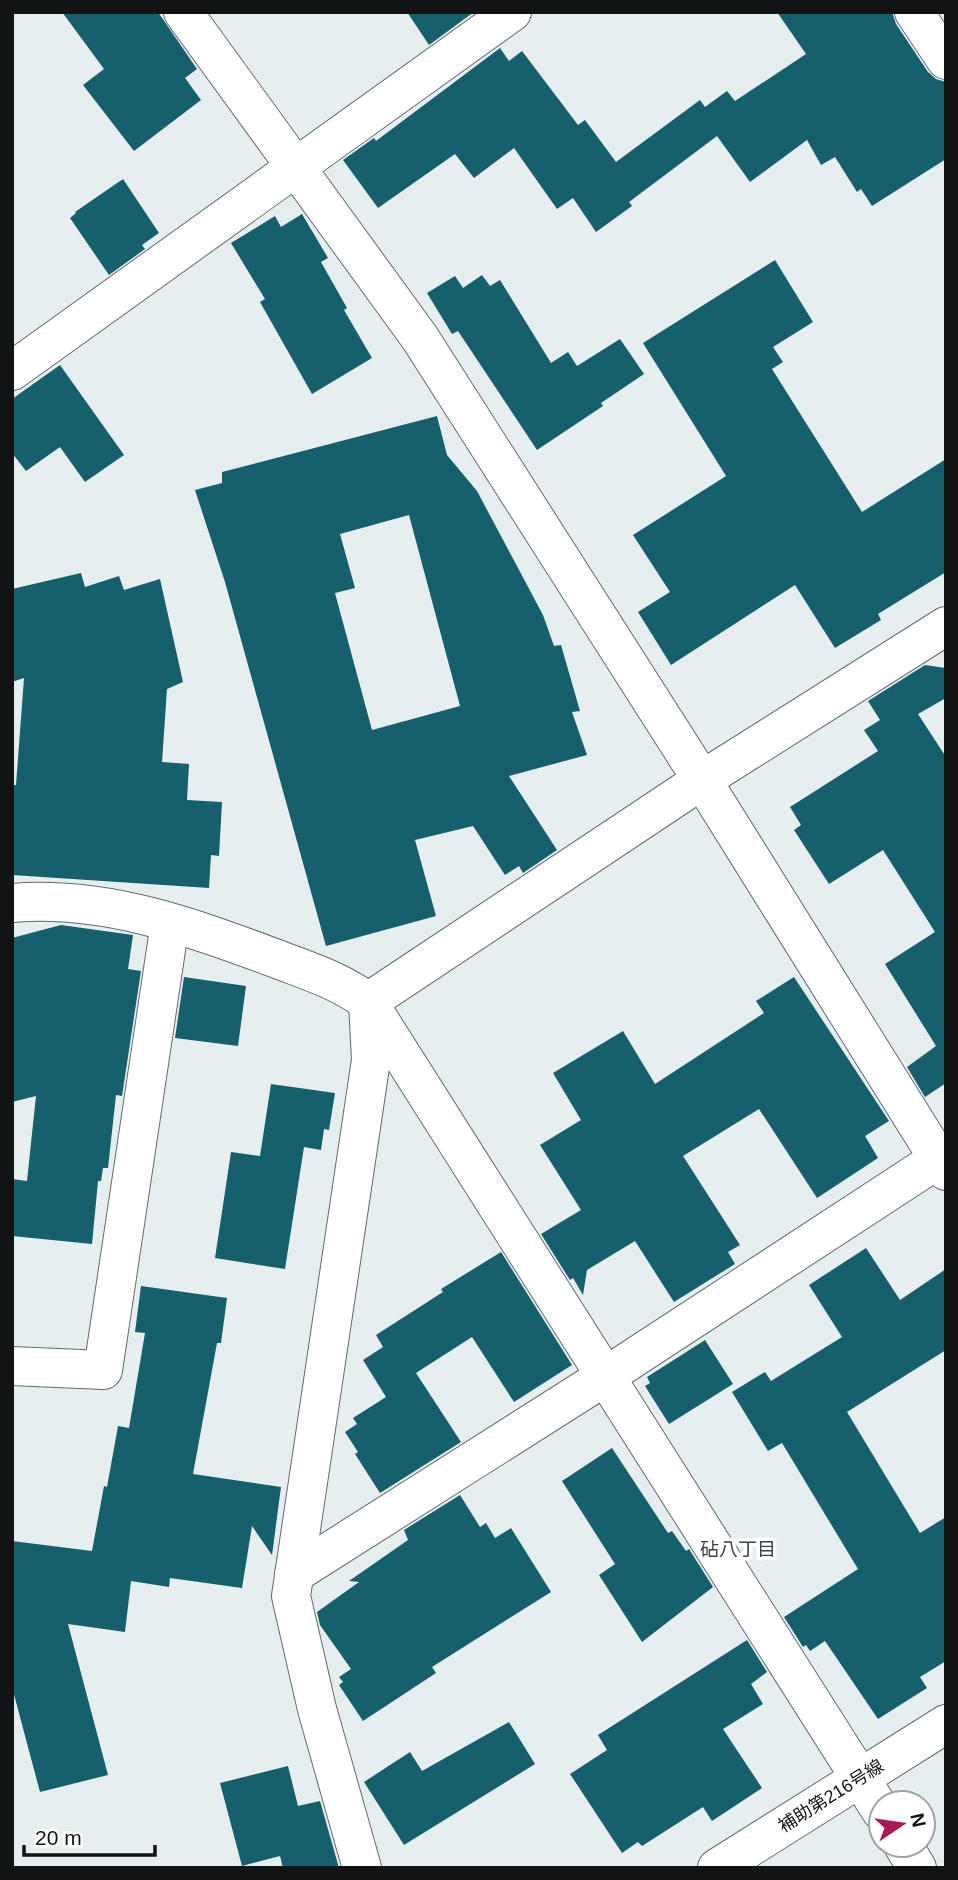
<svg xmlns="http://www.w3.org/2000/svg" width="958" height="1880" viewBox="0 0 958 1880" font-family="Arial,'Noto Sans JP',sans-serif">
<style>
.building{fill:#165f6c;fill-rule:evenodd}
.lines{fill:none;stroke-linecap:round;stroke-linejoin:round}
.street-casing{stroke:#646a6b;stroke-width:40}
.secondary-casing{stroke:#646a6b;stroke-width:40}
.street{stroke:#fff;stroke-width:38}
.secondary{stroke:#fff;stroke-width:38}
.labels{text-anchor:middle;stroke-width:7;stroke-linejoin:round;paint-order:stroke}
.street-label{font-size:18px;fill:#111314;stroke:#fff}
.neighbourhood-label{font-size:19px;fill:#3d4243;stroke:#fff}
</style>
<rect width="100%" height="100%" fill="#e7eeef"/>
<!-- building -->
<g class="building">
<path d="M62 12H158L197 69 185 78 201 100 134 151 83 85 104 69Z"/>
<path d="M407 12H474L429 45Z"/>
<path d="M777 12H892L896 24 928 72 936 79 946 82V159L872 206 861 189 857 192 835 157 821 165 807 140 750 182 717 136 629 202 632 206 596 232 573 198 557 209 514 148 474 178 455 154 378 208 343 160 374 138 376 141 500 48 509 61 522 51 578 125 585 120 616 162 700 100 705 107 727 91 735 101 806 54Z"/>
<path d="M123 179 159 233 142 245 145 249 109 275 70 218 76 213 75 212Z"/>
<path d="M302 214 328 258 321 262 347 308 344 310 372 358 312 394 260 302 265 299 231 243 275 216 281 227Z"/>
<path d="M775 260 813 322 773 347 783 362 772 369 862 512 946 459V572L878 614 881 620 835 648 795 585 671 665 638 612 670 592 633 535 726 476 643 343Z"/>
<path d="M482 275 490 286 500 280 551 363 568 352 577 366 620 339 644 374 601 403 603 406 537 450 458 331 452 334 427 293 455 276 463 288Z"/>
<path d="M60 365 124 455 85 482 60 447 26 471 12 453V399Z"/>
<path d="M437 416 447 455 477 491 543 615 554 646 561 645 580 711 572 712 587 755 509 776 557 850 523 873 519 866 505 875 473 826 415 840 436 916 326 946 225 582 195 490 222 483V472ZM409 515 460 706 372 730 335 593 355 588 340 534Z"/>
<path d="M81 573 85 587 119 576 124 590 160 579 183 682 167 689 162 762 189 764 187 800 222 802 219 856 211 855 209 888 12 875V785H16L24 678 12 682V589Z"/>
<path d="M925 665 946 668V698L918 714 946 757V1083L925 1097 907 1067 936 1046 885 964 935 932 883 850 829 884 794 830 801 825 790 807 878 751 864 730 880 720 868 701Z"/>
<path d="M61 925 133 935 128 969 141 971 122 1096 116 1095 108 1168H103L101 1181H98L92 1244 12 1236V1179L27 1181 36 1096 12 1102V938Z"/>
<path d="M184 977 246 986 238 1046 175 1038Z"/>
<path d="M794 977 889 1121 865 1136 878 1158 817 1198 759 1109 683 1156 740 1245 728 1252 735 1264 674 1302 635 1241 587 1270 583 1295 573 1278 570 1280 541 1234 581 1210 540 1145 581 1120 553 1073 623 1031 655 1084 764 1013 756 1001Z"/>
<path d="M271 1084 335 1093 329 1130 324 1129 321 1150 304 1147 285 1269 215 1258 231 1152 260 1156Z"/>
<path d="M866 1248 900 1300 946 1269V1350L847 1412 920 1533 946 1517V1661L920 1677 927 1688 878 1719 825 1641 810 1651 806 1645 803 1647 784 1617 858 1569 782 1443 768 1451 732 1392 765 1372 771 1381 842 1337 809 1285Z"/>
<path d="M501 1252 572 1365 514 1402 472 1337 416 1373 461 1442 380 1493 355 1454 358 1452 345 1432 357 1424 353 1418 386 1397 363 1360 383 1347 376 1335 443 1292 441 1289Z"/>
<path d="M141 1286 227 1298 221 1343H217L193 1474 281 1487 272 1555 252 1526 242 1588 170 1578 169 1587 131 1581 125 1632 68 1624 108 1775 40 1792 12 1687V1541L92 1551 104 1486 107 1487 118 1426 129 1428 145 1333 135 1332Z"/>
<path d="M705 1340 733 1384 669 1424 645 1386 650 1383 647 1377Z"/>
<path d="M612 1448 668 1533 672 1531 686 1551 689 1549 713 1587 642 1642 599 1575 615 1564 562 1481Z"/>
<path d="M460 1495 480 1527 486 1523 495 1538 511 1528 551 1592 432 1667 436 1673 363 1721 339 1685 343 1682 339 1677 351 1669 320 1625 317 1612 359 1582 349 1581 408 1540 404 1530Z"/>
<path d="M747 1640 767 1672 751 1684 763 1704 723 1729 762 1788 712 1821 703 1807 642 1846 638 1842 622 1853 570 1774 607 1750 598 1735Z"/>
<path d="M509 1722 535 1764 404 1845 364 1782 410 1752 422 1771Z"/>
<path d="M288 1766 298 1806 320 1801 339 1868H283L280 1856 242 1866 220 1783Z"/>
</g>
<g class="lines">
<defs>
<g id="street">
<path d="M183 12 420 338 702 780 946 1171"/>
<path d="M914 12 946 60"/>
<path d="M12 371 512 12"/>
<path d="M12 903C104 895 192 927 277 959 308 971 341 981 368 1002L881 1811"/>
<path d="M12 1366 103 1370 170 923"/>
<path d="M294 1574 606 1376 946 1154"/>
<path d="M903 1845 917 1868"/>
<path d="M362 1868 317 1709 291 1596 371 1060 368 1002 702 780 946 626"/>
</g>
<path id="secondary" d="M717 1868 946 1724"/>
</defs>
<!-- street casing -->
<use href="#street" class="street-casing"/>
<!-- secondary casing -->
<use href="#secondary" class="secondary-casing"/>
<!-- street -->
<use href="#street" class="street"/>
<!-- secondary -->
<use href="#secondary" class="secondary"/>
</g>
<g class="labels">
<!-- street labels -->
<g class="street-label">
<text transform="translate(831 1796) rotate(-32)" y="6">補助第216号線</text>
</g>
<!-- neighbourhood labels -->
<g class="neighbourhood-label">
<text x="738" y="1556">砧八丁目</text>
</g>
</g>
<!-- border -->
<rect width="958" height="1880" fill="none" stroke="#111314" stroke-width="28"/>
<!-- north arrow -->
<g transform="translate(902 1824) rotate(77)"><circle r="33" fill="#ffffff" stroke="#a0a1a1" stroke-width="2"/>
<path d="M0-5L12 26L0 18L-12 26Z" fill="#aa1a56"/>
<text y="-10" font-size="19" font-weight="bold" text-anchor="middle" fill="#111314">N</text>
</g>
<!-- scale -->
<path d="M24 1845v10h131v-10" fill="none" stroke="#111314" stroke-width="3.5"/>
<text x="35" y="1845" font-size="21" fill="#111314" stroke="#ffffff" stroke-width="5" paint-order="stroke">20 m</text>
</svg>
